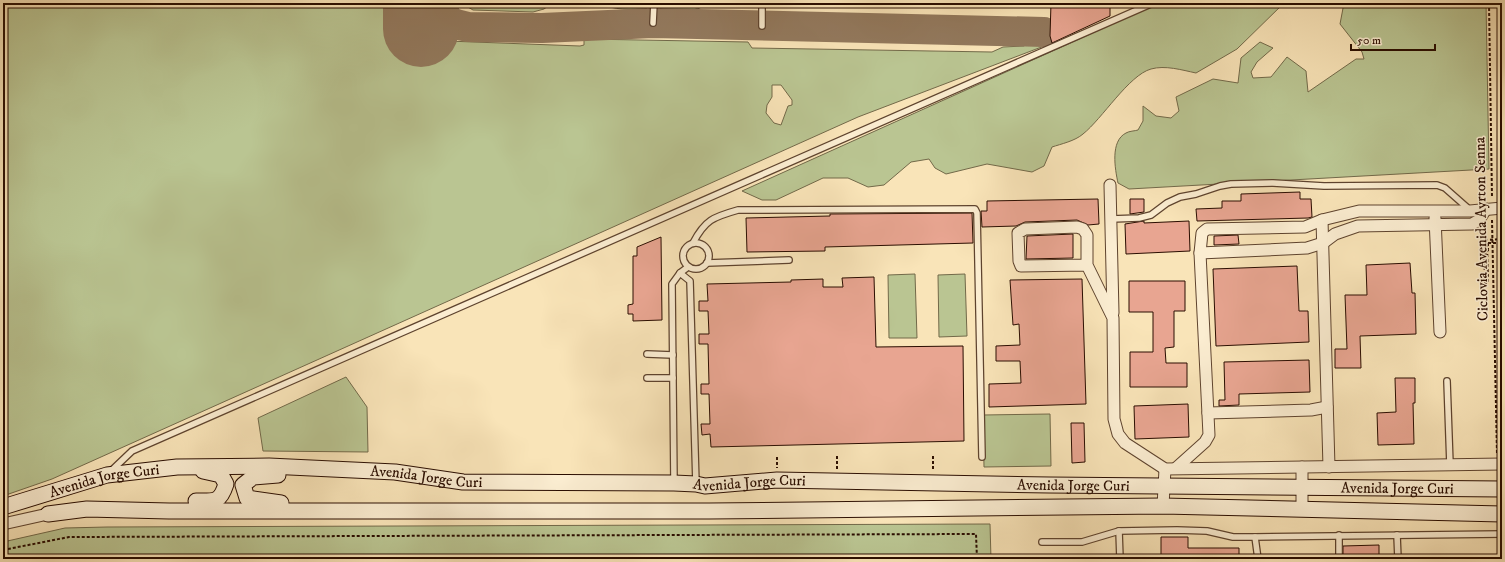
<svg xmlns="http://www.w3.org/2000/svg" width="1505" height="562" viewBox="0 0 1505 562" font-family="'IM FELL DW Pica',serif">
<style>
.green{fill:#bac592;stroke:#726949;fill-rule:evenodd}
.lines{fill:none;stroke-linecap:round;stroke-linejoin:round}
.taxiway{stroke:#92785c;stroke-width:30}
.runway{stroke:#92785c;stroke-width:76}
.building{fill:#e8a591;stroke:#2a0d00}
.lane-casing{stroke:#5e432e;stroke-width:8}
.street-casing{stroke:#5e432e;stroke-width:13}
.secondary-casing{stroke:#2a0d00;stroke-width:17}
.path{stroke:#2a0d00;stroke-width:2;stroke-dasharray:3 2;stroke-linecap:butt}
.lane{stroke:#fbedd1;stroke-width:5.5}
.street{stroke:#fbedd1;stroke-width:11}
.secondary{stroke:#fbedd1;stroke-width:15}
.path-bridge{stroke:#2a0d00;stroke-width:2;stroke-dasharray:3 2;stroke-linecap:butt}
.labels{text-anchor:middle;stroke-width:3;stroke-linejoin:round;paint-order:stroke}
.street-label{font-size:15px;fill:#2a0d00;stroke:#fbedd1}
</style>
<rect width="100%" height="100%" fill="#f9e4b8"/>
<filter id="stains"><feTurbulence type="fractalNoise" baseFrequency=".005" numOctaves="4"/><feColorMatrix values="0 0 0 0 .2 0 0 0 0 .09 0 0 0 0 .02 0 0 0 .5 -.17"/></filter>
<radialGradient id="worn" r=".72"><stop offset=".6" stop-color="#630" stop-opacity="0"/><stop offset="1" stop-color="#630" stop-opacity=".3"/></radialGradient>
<!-- green -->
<g class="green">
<path d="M3 3H392L390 20 394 35 446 36 447 41 580 46 584 45V40L586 39 748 42 752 48 992 52 1003 47 1024 46 1030 41 1043 38 1052 43 858 117 52 479 3 496ZM772 85H781L792 100V105L788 106 781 125 774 123 766 113 767 105 772 97Z"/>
<path d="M461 3H552L544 9 533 12 473 10Z"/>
<path d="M601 3H648L646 9C632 9 613 11 601 3Z"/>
<path d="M660 3H708C695 14 677 10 661 10Z"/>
<path d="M1159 3H1284L1237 49 1196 73C1182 70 1165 65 1151 69 1129 75 1102 119 1083 134 1075 141 1061 144 1052 147L1044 166 1032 172 987 164 946 174 935 168 929 159 911 162 884 185 868 187 848 178H823L776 200H762L742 191Z"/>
<path d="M1344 3H1486L1489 169 1129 189 1118 183C1115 169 1110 141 1126 133 1129 131 1135 131 1138 130L1143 121V106L1156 116 1171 118 1179 111 1176 97 1213 79 1238 83 1241 58 1260 42 1273 48 1257 62 1251 72 1253 78 1271 77 1287 57 1306 71 1308 92 1356 59H1364L1362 52 1340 24Z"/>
<path d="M915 274 917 338H889L888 275Z"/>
<path d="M965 274 967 336 939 337 938 275Z"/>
<path d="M346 377 367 407 368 452 263 451 258 418Z"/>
<path d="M1050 414 1051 466 984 467 983 415Z"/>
<path d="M990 524 991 559H3V542L65 528 107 527Z"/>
</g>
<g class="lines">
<!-- taxiway -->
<path class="taxiway" d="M428 3C437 18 452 24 468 27L542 28 653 23 1044 32"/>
<!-- runway -->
<path class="runway" d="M421 29V3"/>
</g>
<!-- building -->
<g class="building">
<path d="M1051 3H1110V16L1052 43 1050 36Z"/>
<path d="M1300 192V199H1311L1312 217 1308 218 1197 221 1196 209 1222 208V201H1241V194Z"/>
<path d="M1098 199 1099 224 1088 225 1077 220 1025 222 1016 226 982 227 981 211H987V201Z"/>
<path d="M1130 199H1144V212L1130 214Z"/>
<path d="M972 213 973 243 825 247V251L747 252 746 218 830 216V214Z"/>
<path d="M1144 221V223L1189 221 1190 251 1126 254 1125 224Z"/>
<path d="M1073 234V258L1026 259 1027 236Z"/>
<path d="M1238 235 1239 244 1214 245V236Z"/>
<path d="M661 237 662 320 633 321V314H628V305L633 304V256H637V247Z"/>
<path d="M1410 263 1412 293H1415L1416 334 1360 336 1361 368H1335V349H1347L1345 295H1367L1366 265Z"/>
<path d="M1297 266 1299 311H1308L1309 342 1216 346 1213 269Z"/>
<path d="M874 277 876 347 963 346 964 441 711 447 710 434 702 435 701 424H710L709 394H701V384H709L708 344H699V334H709L708 311H699V301H708L707 284 791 282V280L823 279V287H843L842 278Z"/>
<path d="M1082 279 1086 404 989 407V384L1021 383 1020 361H996V346L1020 345 1019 324 1013 325 1010 280Z"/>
<path d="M1129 281H1185V311H1174V347L1165 348 1166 363H1187V387H1130V352H1153V312H1129Z"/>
<path d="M1309 360 1310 392 1239 394V405L1219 406V400H1225L1224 362Z"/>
<path d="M1395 378H1415V403H1413L1414 444 1378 445 1377 413 1396 412Z"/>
<path d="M1188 404 1189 437 1135 439 1134 406Z"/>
<path d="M1071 423H1084L1085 462 1072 463Z"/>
<path d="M1161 537H1188V548H1239V559H1161Z"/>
<path d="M1379 545V559H1343V546Z"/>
</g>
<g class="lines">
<defs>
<g id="lane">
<path d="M762 3V26"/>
<path d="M653 23 654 3"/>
<path d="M1111 219 1139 218 1151 215 1167 203 1180 197 1196 194 1220 186 1231 184 1273 183 1324 186 1437 185 1445 188 1470 210"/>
<circle cx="696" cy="256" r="13"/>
<path d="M693 243C705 220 713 217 738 210L975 209 977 213 982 457"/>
<path d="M707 263 789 260"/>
<path d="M680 273 690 281 696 484"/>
<path d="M647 354 673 355"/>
<path d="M647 378H673"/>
<path d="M1447 381 1450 465"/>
<path d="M111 471 132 451 1153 3"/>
<path d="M674 483 672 284 680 273 688 267"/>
<path d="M1119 531 1120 559"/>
<path d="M1339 535V559"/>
<path d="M1397 535 1398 559"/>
<path d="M1255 537 1258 559"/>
<path d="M1042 542H1082L1119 531 1177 530 1207 531 1233 537H1255L1502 534"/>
</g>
<g id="street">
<path d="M1110 185 1113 313"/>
<path d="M1435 218 1440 332"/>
<path d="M1322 220 1329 467"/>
<path d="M1200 253 1307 248 1323 243 1335 234 1358 226 1472 224 1479 220 1486 209"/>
<path d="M1087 265 1021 266 1019 261 1018 233 1025 229 1077 227 1083 229 1087 235V265L1113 318 1114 419 1118 434 1125 443 1165 469 1502 464"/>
<path d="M1208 413 1311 410 1327 407"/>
<path d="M1176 468 1205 442 1209 435 1200 253 1202 233 1207 229 1305 227 1322 220 1359 211H1470L1502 208"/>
<path d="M1163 506 1165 469"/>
<path d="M1302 509V467"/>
<path d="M3 524 48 514"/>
</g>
<g id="secondary">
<path d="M278 475 253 477 243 485 247 498 281 503"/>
<path d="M196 501C215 501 220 503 226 484L221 475 203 471"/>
<path id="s1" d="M3 507 107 475 177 467 269 466 395 472 463 482 674 483 696 484 705 486 777 480 1049 485 1502 489"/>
<path d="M48 514 87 509 169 511H709L1163 506 1502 514"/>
</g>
</defs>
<!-- lane casing -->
<use href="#lane" class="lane-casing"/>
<!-- street casing -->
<use href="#street" class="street-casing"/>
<!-- secondary casing -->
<use href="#secondary" class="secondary-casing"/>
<!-- path -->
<g class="path">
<path d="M1489 3 1492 198"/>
<path d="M1492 220 1497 454"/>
<path d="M1488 243V252"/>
<path d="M1486 244H1484L1485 283H1487"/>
<path d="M1487 244 1488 281H1486L1485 240 1502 239"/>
<path d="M933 456V471"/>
<path d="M777 457V468"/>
<path d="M837 469V456"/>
<path d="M1498 542V559"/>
<path d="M3 550 69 537 976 534 977 559"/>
</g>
<!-- lane -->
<use href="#lane" class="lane"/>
<!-- street -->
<use href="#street" class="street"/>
<!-- secondary -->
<use href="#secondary" class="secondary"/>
<!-- path-bridge -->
<path class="path-bridge" d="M1488 243H1502"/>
</g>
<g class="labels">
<!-- street labels -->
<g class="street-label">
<text transform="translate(1481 229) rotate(-91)" y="5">Ciclovia Avenida Ayrton Senna</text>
<text dy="5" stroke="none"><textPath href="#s1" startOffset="429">Avenida Jorge Curi</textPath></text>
<text dy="5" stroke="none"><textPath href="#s1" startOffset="105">Avenida Jorge Curi</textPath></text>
<text dy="5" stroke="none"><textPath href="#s1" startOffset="753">Avenida Jorge Curi</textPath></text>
<text dy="5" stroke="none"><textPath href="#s1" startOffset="1077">Avenida Jorge Curi</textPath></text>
<text dy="5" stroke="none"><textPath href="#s1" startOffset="1401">Avenida Jorge Curi</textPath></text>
</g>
</g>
<!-- margin -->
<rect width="1505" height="562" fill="none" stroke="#f9e4b8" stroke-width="16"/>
<rect x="4" y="4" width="1497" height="554" fill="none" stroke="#2a0d00" stroke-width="2"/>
<rect x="8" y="8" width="1489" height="546" fill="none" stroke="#2a0d00"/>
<!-- scale -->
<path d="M1351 44v6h84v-6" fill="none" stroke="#2a0d00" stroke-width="2"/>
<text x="1357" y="44" font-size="12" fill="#2a0d00" stroke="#fbedd1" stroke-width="3" paint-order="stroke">50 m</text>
<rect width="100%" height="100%" filter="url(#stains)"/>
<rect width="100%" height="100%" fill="url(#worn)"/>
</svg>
